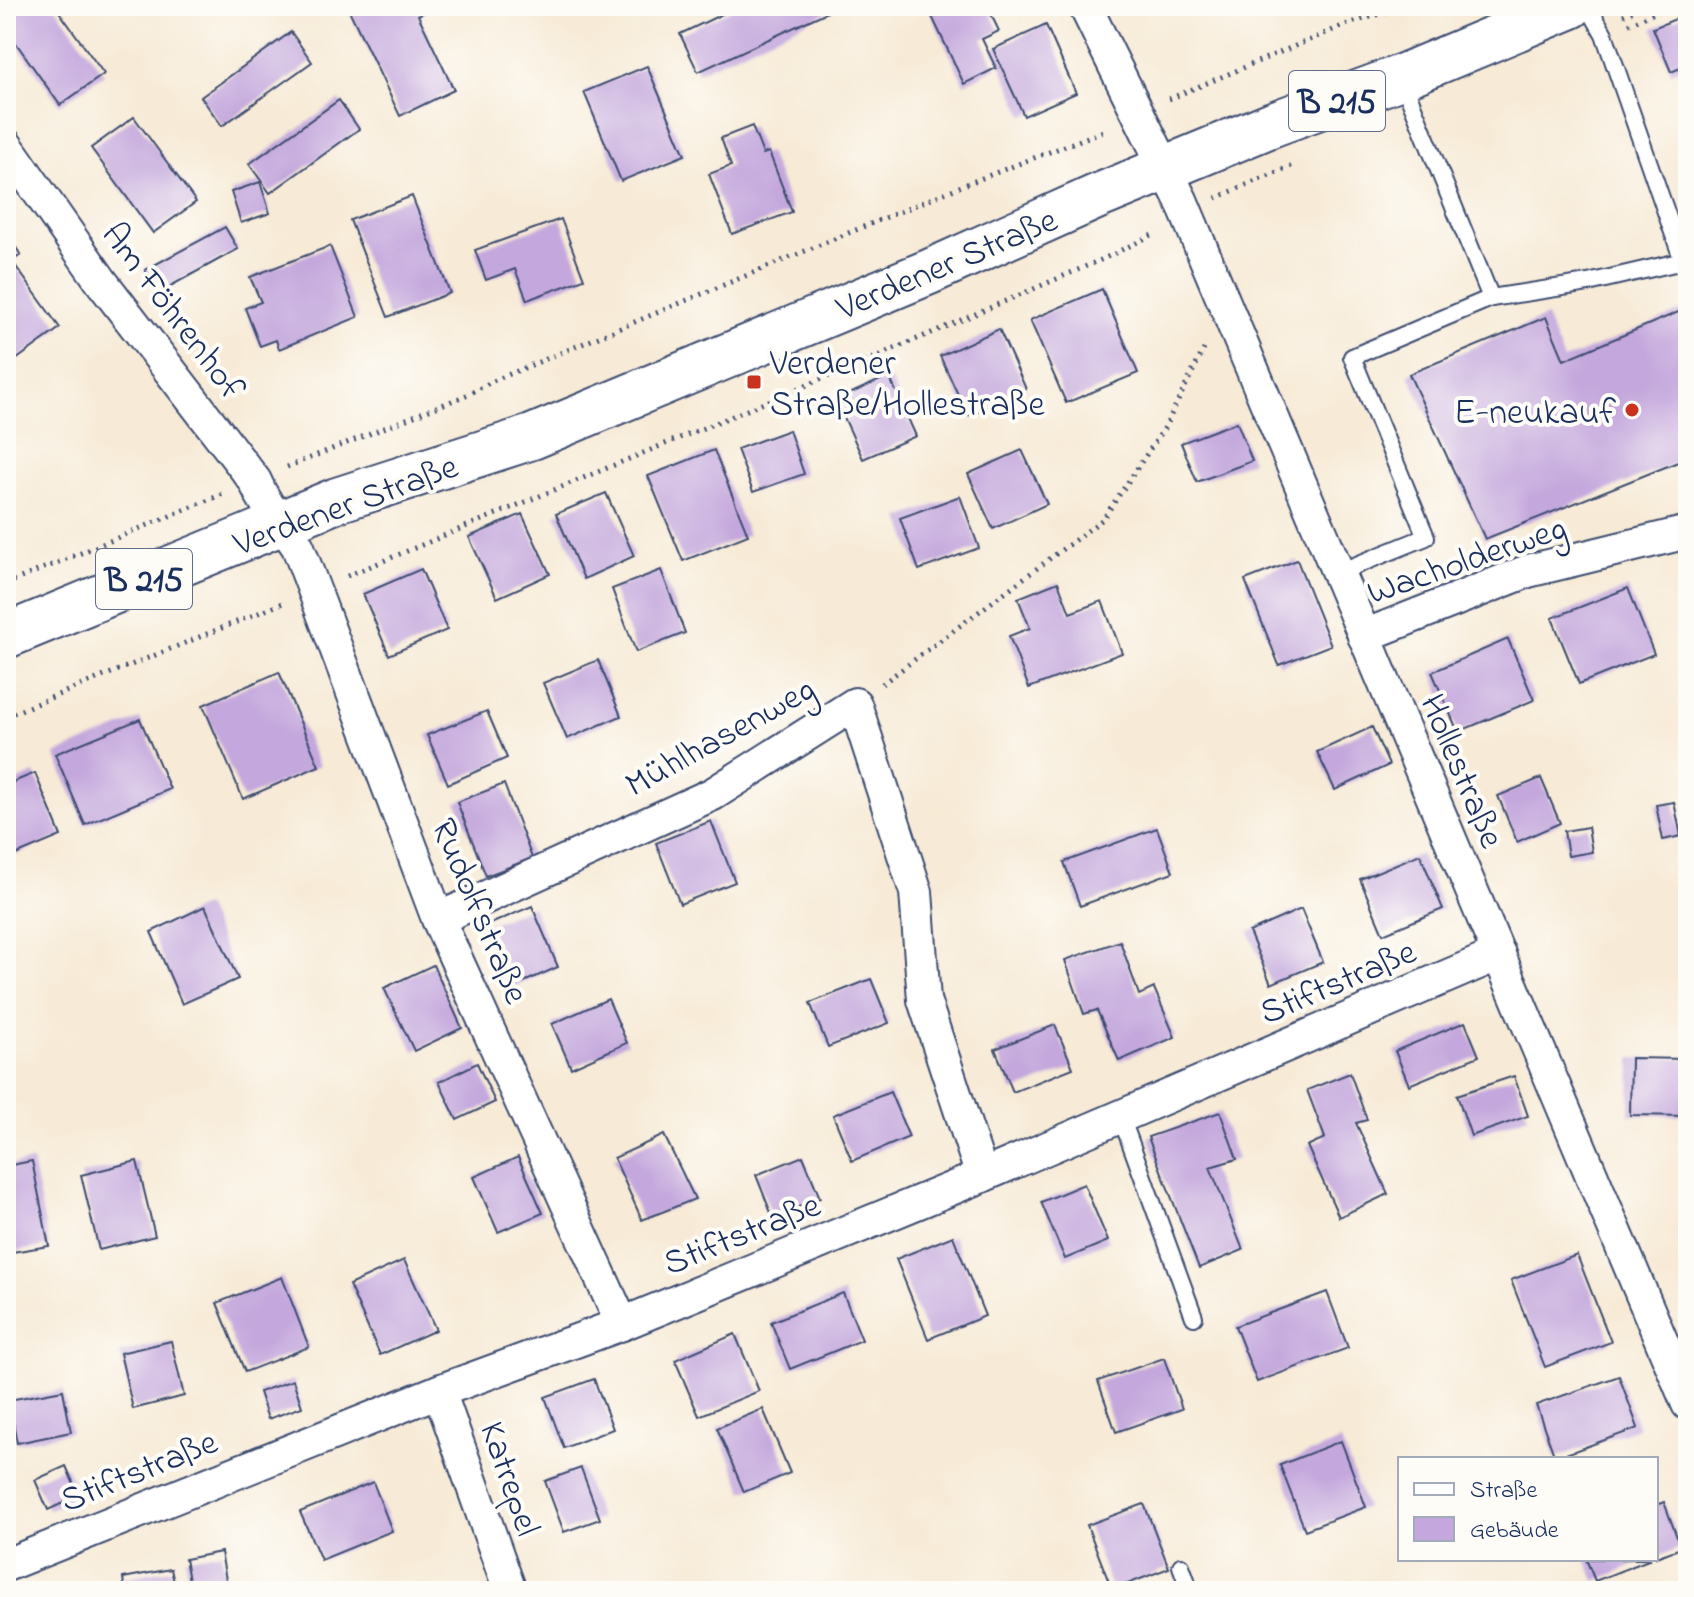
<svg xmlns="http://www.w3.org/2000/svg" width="1694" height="1597" viewBox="0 0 1694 1597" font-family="'Indie Flower',sans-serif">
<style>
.building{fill:#c4a8dd}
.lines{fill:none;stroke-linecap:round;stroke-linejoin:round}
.lane-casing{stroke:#3c4b70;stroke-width:20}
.street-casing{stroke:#3c4b70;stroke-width:36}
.primary-casing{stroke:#3c4b70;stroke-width:48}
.path{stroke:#3c4b70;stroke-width:5;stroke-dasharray:2 6;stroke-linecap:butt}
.lane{stroke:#fff;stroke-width:16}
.street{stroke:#fff;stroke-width:32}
.primary{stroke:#fff;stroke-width:44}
.poi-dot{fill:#c8321e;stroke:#fdfcf7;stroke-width:3}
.labels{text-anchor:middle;stroke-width:8;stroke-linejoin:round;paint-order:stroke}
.shield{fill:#fdfcf7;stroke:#5f6c8c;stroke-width:2}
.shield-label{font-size:34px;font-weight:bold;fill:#1b2f5e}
.street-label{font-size:36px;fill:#1b2f5e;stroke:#fdfcf7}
.poi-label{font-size:36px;fill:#1b2f5e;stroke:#fdfcf7;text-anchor:start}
</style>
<rect width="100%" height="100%" fill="#fdfcf7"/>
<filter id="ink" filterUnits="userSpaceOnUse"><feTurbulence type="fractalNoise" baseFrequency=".0125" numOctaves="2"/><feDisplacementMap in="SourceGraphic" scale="16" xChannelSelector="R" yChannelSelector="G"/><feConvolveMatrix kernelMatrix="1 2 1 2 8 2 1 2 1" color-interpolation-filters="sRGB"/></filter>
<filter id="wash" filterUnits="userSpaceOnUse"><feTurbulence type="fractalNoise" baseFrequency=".006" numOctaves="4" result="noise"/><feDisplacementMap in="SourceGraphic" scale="32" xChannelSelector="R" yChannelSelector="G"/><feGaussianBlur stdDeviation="1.8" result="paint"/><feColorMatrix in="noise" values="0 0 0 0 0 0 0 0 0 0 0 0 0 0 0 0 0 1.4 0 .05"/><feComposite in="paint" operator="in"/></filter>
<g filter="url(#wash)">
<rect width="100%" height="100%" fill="#f7ead6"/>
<g id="blocks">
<!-- building -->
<g class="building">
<path d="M17 6H55L104 74 60 105 6 29V14Z"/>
<path d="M347 6H437L418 15 454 90 400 116Z"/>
<path d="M739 6H840L698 72 680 34Z"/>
<path d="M927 6H987L999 31 982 39 996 68 964 84Z"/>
<path d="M1688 14V65L1671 72 1653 28Z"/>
<path d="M1046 25 1076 93 1024 116 993 49Z"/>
<path d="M291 32 312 62 222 126 201 97Z"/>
<path d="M647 66 685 155 621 181 584 92Z"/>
<path d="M339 100 359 129 270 193 249 164Z"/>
<path d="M134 117 196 202 153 233 91 148Z"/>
<path d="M752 126 763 154 769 152 792 212 732 234 709 174 731 166 721 138Z"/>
<path d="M260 182 270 213 241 223 231 192Z"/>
<path d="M412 196 450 293 388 317 350 220Z"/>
<path d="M561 219 584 279 527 300 515 269 486 280 475 250Z"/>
<path d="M225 227 238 249 158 293 145 270Z"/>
<path d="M6 233 21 255 12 261 60 328 6 367Z"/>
<path d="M330 246 358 317 279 349 276 340 260 346 245 308 261 302 250 277Z"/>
<path d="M1102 289 1138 373 1066 403 1030 320Z"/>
<path d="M1688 308V458L1485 539 1409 374 1546 317 1564 360Z"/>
<path d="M999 329 1026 389 968 416 940 356Z"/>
<path d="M889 376 916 436 863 459 836 400Z"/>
<path d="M1237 422 1252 461 1197 482 1181 443Z"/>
<path d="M789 430 804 474 753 492 737 449Z"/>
<path d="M714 450 748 535 683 561 648 476Z"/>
<path d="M1022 450 1047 504 993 529 968 474Z"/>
<path d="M606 493 634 556 584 579 556 514Z"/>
<path d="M960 496 979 548 919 570 900 518Z"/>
<path d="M522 514 550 574 497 598 469 537Z"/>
<path d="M1297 560 1331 645 1279 665 1245 580Z"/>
<path d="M421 569 447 630 389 655 363 594Z"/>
<path d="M661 570 685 633 636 652 612 589Z"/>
<path d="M1058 582 1070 613 1102 601 1122 653 1029 688 1009 636 1030 628 1018 598Z"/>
<path d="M1628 588 1654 654 1579 684 1552 618Z"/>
<path d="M1508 639 1534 700 1458 732 1432 672Z"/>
<path d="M598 660 621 716 567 739 543 683Z"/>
<path d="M279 672 319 766 243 799 203 705Z"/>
<path d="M487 711 507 758 448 784 427 735Z"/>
<path d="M140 719 170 789 85 825 55 754Z"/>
<path d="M1372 727 1389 765 1335 790 1317 752Z"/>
<path d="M35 773 61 836 6 859V785Z"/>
<path d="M1541 778 1560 823 1517 842 1498 796Z"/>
<path d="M504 784 532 858 486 876 457 802Z"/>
<path d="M1674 802 1681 836 1663 840 1656 805Z"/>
<path d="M711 821 735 882 680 904 656 843Z"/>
<path d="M1588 827 1592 852 1568 856 1564 831Z"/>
<path d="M1157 828 1173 872 1080 906 1064 862Z"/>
<path d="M1420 854 1443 909 1383 934 1360 879Z"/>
<path d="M205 906 238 979 182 1004 151 932Z"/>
<path d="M532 906 558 967 515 986 488 925Z"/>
<path d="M1301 909 1323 962 1271 984 1249 932Z"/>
<path d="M1120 941 1139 995 1154 988 1175 1037 1119 1061 1097 1010 1084 1014 1065 960Z"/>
<path d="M433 965 462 1028 414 1051 384 988Z"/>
<path d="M871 979 889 1023 828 1047 810 1003Z"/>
<path d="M608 999 627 1043 571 1068 552 1024Z"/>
<path d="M1465 1022 1479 1056 1409 1085 1395 1051Z"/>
<path d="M1055 1025 1073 1068 1013 1092 995 1049Z"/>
<path d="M1631 1058 1688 1059V1116L1630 1115Z"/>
<path d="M477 1063 495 1102 457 1120 439 1082Z"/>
<path d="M1350 1073 1367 1120 1356 1123 1388 1194 1339 1217 1307 1146 1325 1138 1307 1090Z"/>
<path d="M1514 1076 1528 1116 1471 1136 1457 1095Z"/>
<path d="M890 1092 909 1137 852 1161 833 1115Z"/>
<path d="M1220 1112 1237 1159 1210 1167 1243 1250 1199 1268 1148 1137Z"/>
<path d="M664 1135 695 1199 642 1220 614 1158Z"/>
<path d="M803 1156 820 1198 773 1218 756 1175Z"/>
<path d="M518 1157 543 1213 498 1232 474 1177Z"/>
<path d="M32 1161 49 1246 6 1253V1166Z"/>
<path d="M137 1161 155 1236 99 1250 81 1175Z"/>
<path d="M1084 1184 1108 1241 1065 1259 1041 1202Z"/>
<path d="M953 1236 985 1316 928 1339 896 1259Z"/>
<path d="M1577 1255 1611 1342 1545 1367 1511 1280Z"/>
<path d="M404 1260 436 1330 380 1355 349 1285Z"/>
<path d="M282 1277 309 1347 245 1372 217 1303Z"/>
<path d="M1327 1292 1348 1348 1257 1382 1235 1326Z"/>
<path d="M843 1293 862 1340 790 1369 771 1322Z"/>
<path d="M735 1334 759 1391 699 1416 675 1360Z"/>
<path d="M171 1341 184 1396 133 1409 120 1353Z"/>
<path d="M1164 1358 1182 1409 1116 1432 1098 1381Z"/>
<path d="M1619 1376 1638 1428 1555 1458 1536 1405Z"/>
<path d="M594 1379 613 1429 564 1448 545 1397Z"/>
<path d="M293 1380 302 1407 268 1419 259 1392Z"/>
<path d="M63 1390 71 1432 17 1443 9 1400Z"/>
<path d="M763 1409 790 1473 744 1492 717 1428Z"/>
<path d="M1341 1441 1366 1507 1305 1530 1280 1465Z"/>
<path d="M66 1466 79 1496 48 1510 35 1480Z"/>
<path d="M581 1468 600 1519 564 1532 545 1481Z"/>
<path d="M373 1482 392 1531 321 1560 300 1512Z"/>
<path d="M1664 1502 1681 1548 1656 1557V1505Z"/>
<path d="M1144 1504 1169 1568 1112 1590 1087 1525Z"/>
<path d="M221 1552 228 1591H191L185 1559Z"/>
<path d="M1586 1559H1651L1595 1581Z"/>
<path d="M171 1569 176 1591H125L123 1578Z"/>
</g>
</g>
</g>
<g filter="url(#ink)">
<use href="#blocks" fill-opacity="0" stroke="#3c4b70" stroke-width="2"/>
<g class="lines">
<defs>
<g id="lane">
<path d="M1401 77 1491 298"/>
<path d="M1337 573 1426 537 1352 357 1491 298 1588 283 1683 261 1604 34 1588 6"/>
<path d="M1121 1117 1194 1317"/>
<path d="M1181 1566 1190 1591"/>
</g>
<g id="street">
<path d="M1085 6 1181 200 1688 1404"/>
<path d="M6 145 101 281 255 481C265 506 283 524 298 547L438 919 622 1324"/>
<path d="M1364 636 1528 571 1688 532"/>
<path d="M438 919 713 794 855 704 916 892 924 1000 982 1176"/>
<path d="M439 1391 510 1591"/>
<path d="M6 1565 439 1391 622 1324 982 1176 1499 954"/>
</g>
<path id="primary" d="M6 636 337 500 532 437 929 272 1096 197 1273 124 1401 77 1571 6"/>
</defs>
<!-- lane casing -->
<use href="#lane" class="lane-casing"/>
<!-- street casing -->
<use href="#street" class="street-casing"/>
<!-- primary casing -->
<use href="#primary" class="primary-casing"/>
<!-- path -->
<g class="path">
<path d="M1436 13 1452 6"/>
<path d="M1623 15 1646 6"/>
<path d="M1629 24 1670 6"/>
<path d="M1169 99 1345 25 1406 6"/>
<path d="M1216 198 1291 166"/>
<path d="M287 467 469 394 493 381 959 187 1106 130"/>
<path d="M347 576 901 346 1103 259 1156 233"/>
<path d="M6 584 223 494"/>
<path d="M882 684 1103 519 1165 427 1204 349"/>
<path d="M6 716 283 603"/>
</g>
<!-- lane -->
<use href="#lane" class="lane"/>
<!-- street -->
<use href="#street" class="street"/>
<!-- primary -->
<use href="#primary" class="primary"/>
</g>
</g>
<!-- markers -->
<g class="poi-dot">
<rect x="746" y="374" width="16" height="16" rx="4"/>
<circle cx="1632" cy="410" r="8"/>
</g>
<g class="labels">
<!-- shield labels -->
<g class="shield">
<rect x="1289" y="71" width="96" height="60" rx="6"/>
<rect x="96" y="549" width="96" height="60" rx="6"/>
</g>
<g class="shield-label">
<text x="1337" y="113">B 215</text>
<text x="144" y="591">B 215</text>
</g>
<!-- street labels -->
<g class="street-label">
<text transform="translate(946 262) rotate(-23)" y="13">Verdener Straße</text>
<text transform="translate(175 310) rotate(53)" y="13">Am Föhrenhof</text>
<text transform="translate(345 503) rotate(-20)" y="13">Verdener Straße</text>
<text transform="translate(1466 558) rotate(-19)" y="13">Wacholderweg</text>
<text transform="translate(719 735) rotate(-29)" y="13">Mühlhasenweg</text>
<text transform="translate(1464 770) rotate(67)" y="13">Hollestraße</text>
<text transform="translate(482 910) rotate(67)" y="13">Rudolfstraße</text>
<text transform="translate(1337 980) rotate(-23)" y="13">Stiftstraße</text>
<text transform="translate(741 1232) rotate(-22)" y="13">Stiftstraße</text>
<text transform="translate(138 1469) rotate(-22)" y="13">Stiftstraße</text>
<text transform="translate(512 1478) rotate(71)" y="13">Katrepel</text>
</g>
<!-- poi labels -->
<g class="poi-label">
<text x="770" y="374">Verdener<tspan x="770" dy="41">Straße/Hollestraße</tspan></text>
<text x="1616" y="423" text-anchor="end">E-neukauf</text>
</g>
</g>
<!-- margin -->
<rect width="1694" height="1597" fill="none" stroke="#fdfcf7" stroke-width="32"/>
<!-- legend -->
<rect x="1398" y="1457" width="260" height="104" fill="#fdfcf7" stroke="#a3aaba" stroke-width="2"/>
<rect x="1414" y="1483" width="40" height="12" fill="#ffffff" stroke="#a3aaba" stroke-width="2"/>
<text x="1470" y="1497" font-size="24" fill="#1b2f5e">Straße</text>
<rect x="1414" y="1517" width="40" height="24" fill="#c4a8dd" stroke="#a3aaba" stroke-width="2"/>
<text x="1470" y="1537" font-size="24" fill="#1b2f5e">Gebäude</text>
</svg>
